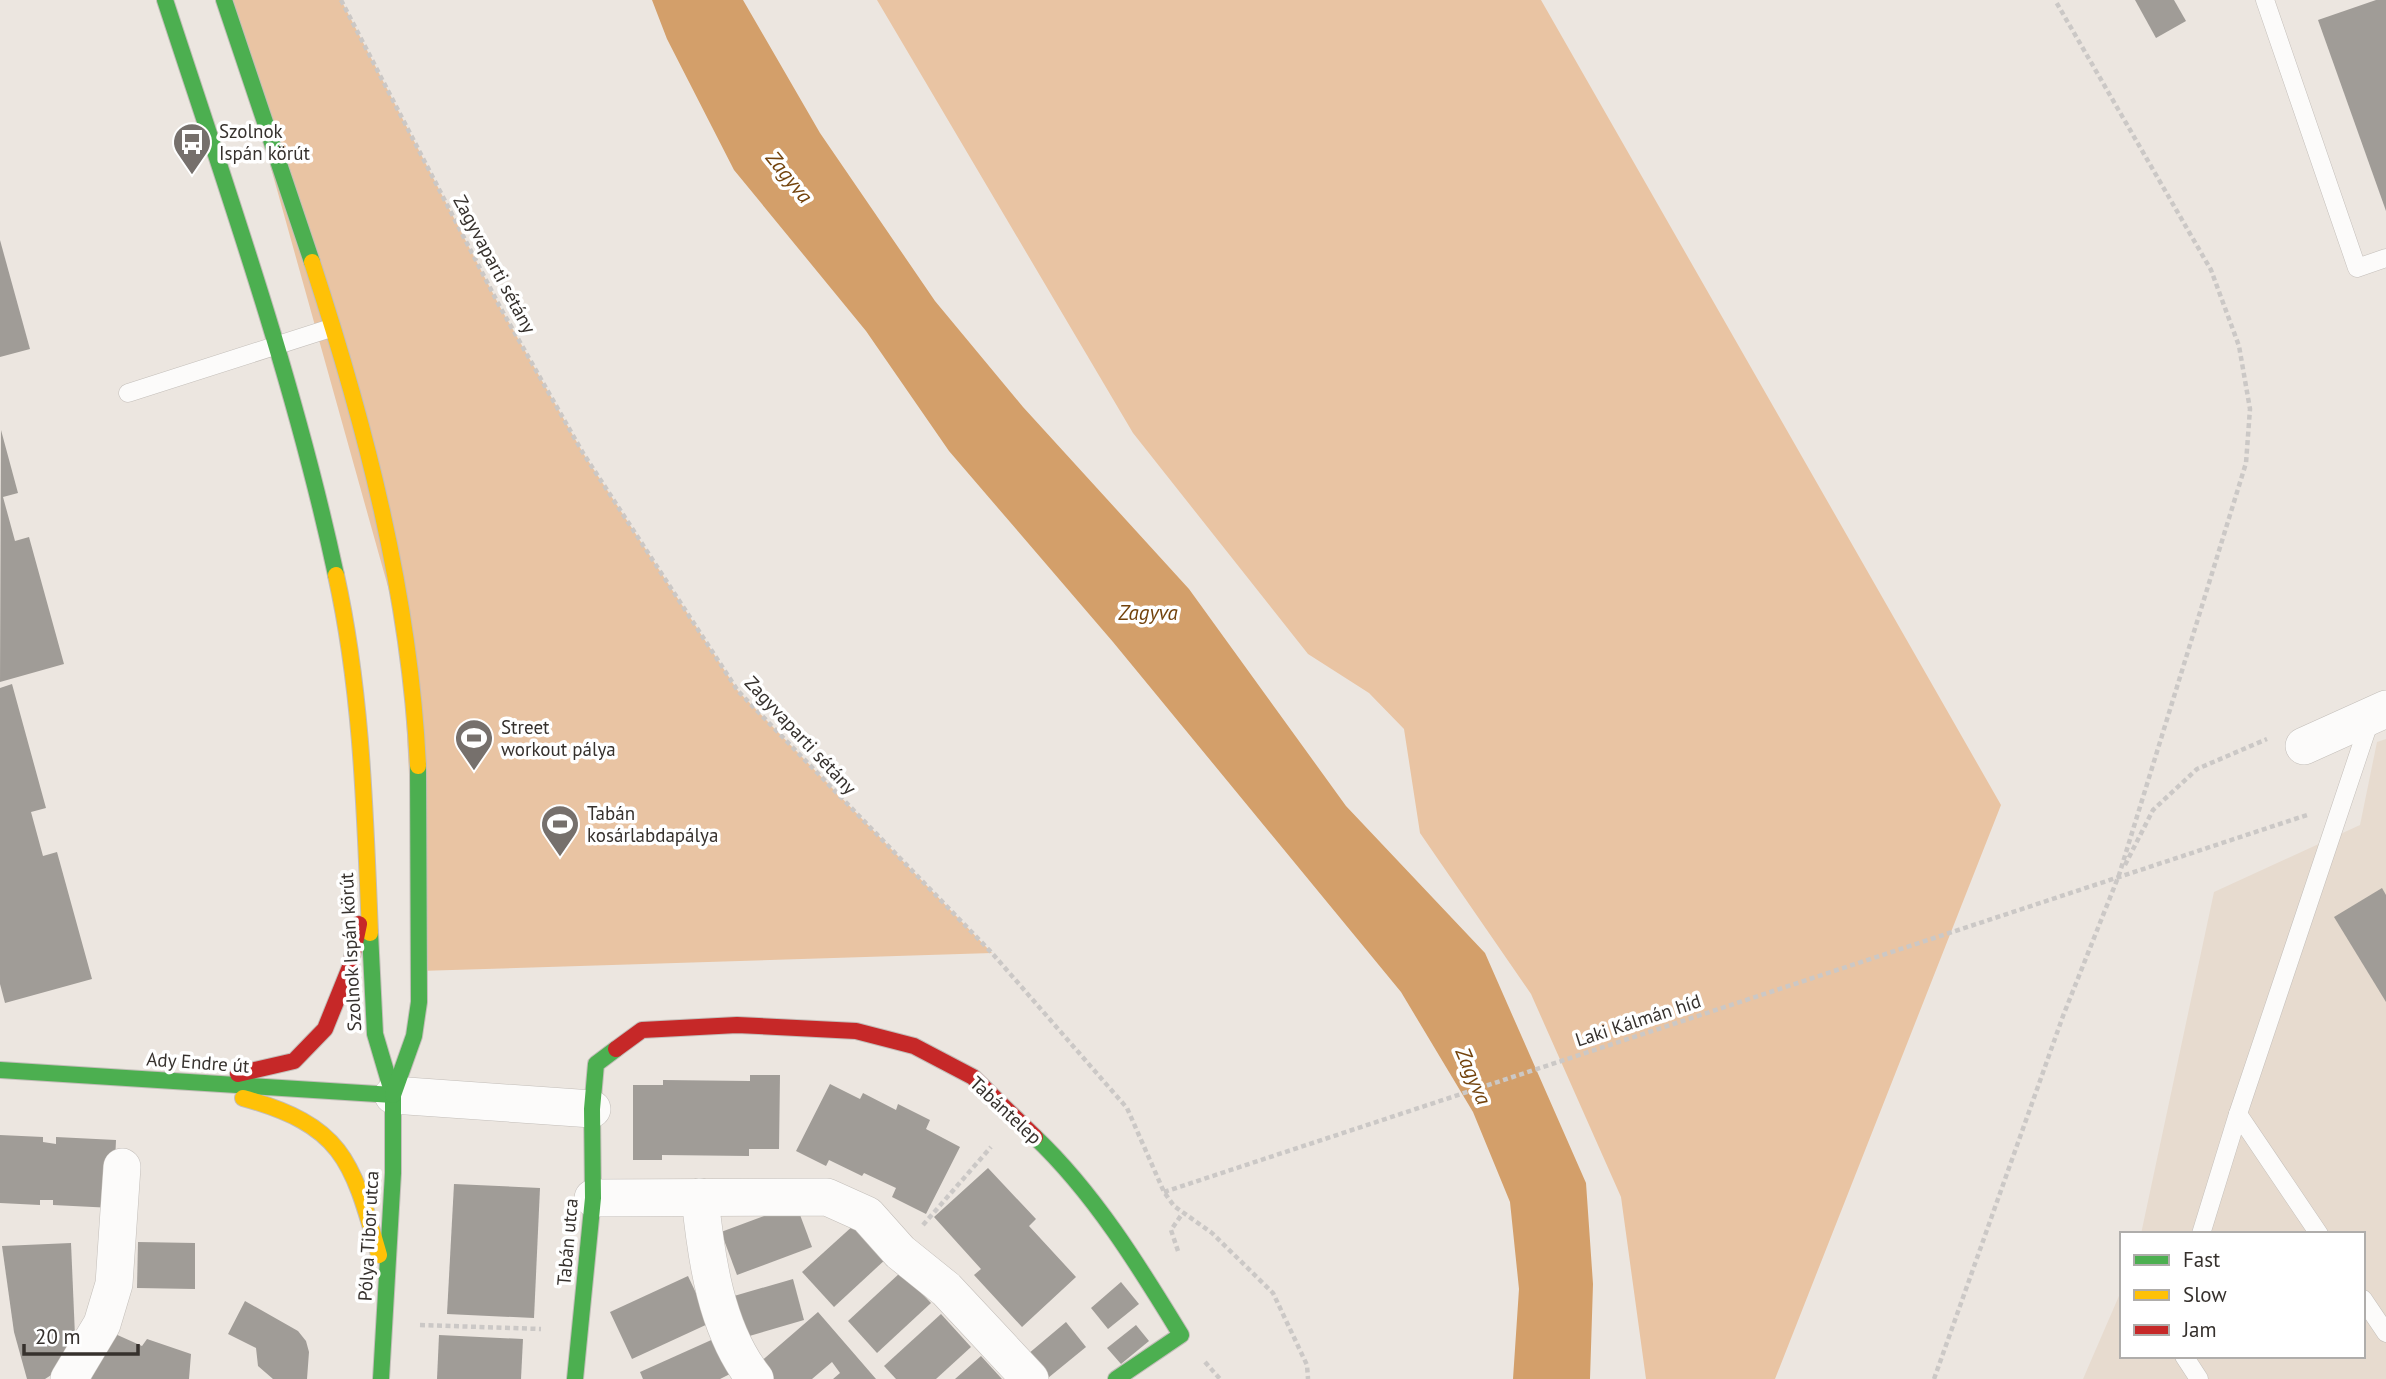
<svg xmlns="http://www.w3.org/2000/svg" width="2386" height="1379" viewBox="0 0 2386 1379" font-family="'PT Sans',sans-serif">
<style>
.built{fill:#e7dbcf}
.green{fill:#e9c4a3}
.water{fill:#d39f6a}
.building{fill:#a09c97}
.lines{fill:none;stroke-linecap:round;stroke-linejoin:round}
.lane-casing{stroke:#c3beb9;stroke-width:19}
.street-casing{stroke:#c3beb9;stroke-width:38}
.fast-casing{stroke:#c3beb9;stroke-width:18}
.slow-casing{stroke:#c3beb9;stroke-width:18}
.jam-casing{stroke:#c3beb9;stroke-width:18}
.path{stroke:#cbc8c6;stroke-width:4.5;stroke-dasharray:5 3.5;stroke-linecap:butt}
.lane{stroke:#fcfbfa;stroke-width:18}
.street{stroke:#fcfbfa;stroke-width:37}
.fast{stroke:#4caf50;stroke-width:16}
.slow{stroke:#ffc107;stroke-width:16}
.jam{stroke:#c62828;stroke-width:16}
.labels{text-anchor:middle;stroke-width:7;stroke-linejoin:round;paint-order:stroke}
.poi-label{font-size:19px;fill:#36312d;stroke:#fff;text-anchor:start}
.street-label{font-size:19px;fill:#36312d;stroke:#fff}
.water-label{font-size:21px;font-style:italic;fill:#73430c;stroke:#fff}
</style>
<rect width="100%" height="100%" fill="#ece6e0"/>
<!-- built -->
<path class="built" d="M2386 739V1379H2083L2122 1289V1356H2363V1234H2141L2214 892 2360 825 2377 742Z"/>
<!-- green -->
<g class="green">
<path d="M224 0H341L500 307 583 453 738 691 992 953 419 971 402 637Z"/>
<path d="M877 0H1541L2001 805 1775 1379H1646L1621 1197 1531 994 1420 833 1404 729 1369 693 1308 654 1133 433Z"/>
</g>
<!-- water -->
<path class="water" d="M652 0H743L820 133 935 301 1023 407 1189 589 1346 806 1485 953 1586 1183 1593 1284 1590 1379H1513L1519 1289 1510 1202 1473 1112 1401 992 1113 642 949 451 866 331 734 170 667 39Z"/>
<!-- building -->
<g class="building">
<path d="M2135 0H2174L2186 21 2156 38Z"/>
<path d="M2376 0H2386V211L2318 20Z"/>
<path d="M0 240 30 349 0 357Z"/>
<path d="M1 430 18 493 3 497 15 541 29 537 64 664 0 682Z"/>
<path d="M12 684 46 808 31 812 43 856 57 852 92 979 5 1003 0 984V688Z"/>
<path d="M2382 888 2386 895V1002L2334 917Z"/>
<path d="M750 1075H780L779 1149H749V1156L662 1155V1160H633V1085H663V1080L750 1081Z"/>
<path d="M830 1084 860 1099 863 1093 896 1110 898 1104 930 1120 926 1129 960 1147 926 1214 892 1197 896 1188 864 1173 862 1176 829 1160 826 1166 796 1151Z"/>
<path d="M0 1135 43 1137V1142L56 1144V1137L116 1140 113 1208 53 1205V1200H40V1205L0 1203Z"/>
<path d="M988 1168 1036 1219 1029 1226 1076 1277 1022 1327 974 1275 981 1269 934 1217Z"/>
<path d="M454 1184 540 1188 534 1318 447 1314Z"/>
<path d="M796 1204 812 1247 737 1275 721 1232Z"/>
<path d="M855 1224 887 1258 834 1307 802 1272Z"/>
<path d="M138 1242 195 1243V1289L137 1288Z"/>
<path d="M71 1243 76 1359 45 1379H27L14 1332 2 1246Z"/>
<path d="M901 1272 931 1303 877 1353 848 1321Z"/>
<path d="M688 1276 710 1323 632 1359 610 1312Z"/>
<path d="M793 1279 804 1320 746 1337 734 1296Z"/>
<path d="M1121 1282 1139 1304 1108 1329 1091 1308Z"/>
<path d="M245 1301 298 1331 306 1341 309 1352 307 1379H273L258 1366 256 1348 228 1334Z"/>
<path d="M818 1312 876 1379H833L840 1373 832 1362 812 1379H772L759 1363Z"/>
<path d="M941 1314 971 1347 936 1379H896L884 1366Z"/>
<path d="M1066 1322 1086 1347 1048 1378 1028 1354Z"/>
<path d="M1136 1325 1149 1341 1121 1364 1107 1348Z"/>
<path d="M113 1333 142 1346 147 1339 191 1354 189 1379H91Z"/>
<path d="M439 1335 523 1339 521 1379H437Z"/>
<path d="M718 1337 734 1372 720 1379H643L640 1372Z"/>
<path d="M981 1356 1002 1379H955Z"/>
</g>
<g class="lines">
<defs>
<g id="lane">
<path d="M2265 0 2357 268 2386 258"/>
<path d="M128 393 331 328"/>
<path d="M2201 1234 2238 1114"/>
<path d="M2319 1234 2238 1114 2371 717"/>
<path d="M2363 1299 2386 1333"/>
<path d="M2184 1356 2199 1379"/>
</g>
<g id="street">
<path d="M2304 746 2386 709"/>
<path d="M393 1095 592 1109"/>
<path d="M700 1197C706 1258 716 1330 755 1379"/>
<path d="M593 1198 827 1197 867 1215 900 1252 946 1289 1030 1379"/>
<path d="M69 1379 102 1324 114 1284 122 1167"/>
</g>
<g id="fast">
<path d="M165 0C227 190 294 379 336 575"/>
<path d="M224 0 312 262"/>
<path d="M370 933 375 1034 393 1095V1173L381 1379"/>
<path d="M0 1070 393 1095"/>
<path d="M393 1095 414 1036 419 1002 418 766"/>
<path d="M1035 1137C1094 1193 1139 1266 1181 1335L1116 1379"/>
<path d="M575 1379 593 1198 592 1109 596 1064 616 1049"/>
</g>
<g id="slow">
<path d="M312 262C365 424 410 595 418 766"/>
<path d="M336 575C362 692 365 813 370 933"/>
<path d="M243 1098C344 1126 352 1161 379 1255"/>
</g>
<g id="jam">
<path d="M616 1049 642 1030 737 1025 856 1031 914 1046 973 1077 1035 1137"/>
<path d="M238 1074 294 1061 325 1029 350 967 359 924"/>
</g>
</defs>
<!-- lane casing -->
<use href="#lane" class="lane-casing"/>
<!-- street casing -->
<use href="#street" class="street-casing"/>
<!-- fast casing -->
<use href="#fast" class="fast-casing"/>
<!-- slow casing -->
<use href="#slow" class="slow-casing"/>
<!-- jam casing -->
<use href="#jam" class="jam-casing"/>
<!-- path -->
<g class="path">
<path d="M341 0 500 307 583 453 738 691 992 953 1127 1108 1164 1192 1174 1206 1212 1233 1273 1293 1307 1365 1308 1379"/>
<path d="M2125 865 2153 810 2197 769 2267 739"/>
<path d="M1164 1192 2310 814"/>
<path d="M923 1225 991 1147"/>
<path d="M1178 1251 1171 1230 1182 1214"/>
<path d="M420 1325 541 1329"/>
<path d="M1205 1362 1220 1379"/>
<path d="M1934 1379 2063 1016 2119 875 2246 463 2250 409 2239 346 2211 270 2055 0"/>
</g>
<!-- lane -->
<use href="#lane" class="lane"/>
<!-- street -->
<use href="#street" class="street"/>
<!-- fast -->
<use href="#fast" class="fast"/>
<!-- slow -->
<use href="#slow" class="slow"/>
<!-- jam -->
<use href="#jam" class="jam"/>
</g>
<!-- icons -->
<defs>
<symbol id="bus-pin" viewBox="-11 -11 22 30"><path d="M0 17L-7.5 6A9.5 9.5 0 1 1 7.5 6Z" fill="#76706c" stroke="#fff"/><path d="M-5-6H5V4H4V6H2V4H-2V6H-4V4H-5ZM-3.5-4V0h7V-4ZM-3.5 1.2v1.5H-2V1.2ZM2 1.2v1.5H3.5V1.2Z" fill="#fff"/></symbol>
<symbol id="stadium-pin" viewBox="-11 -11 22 30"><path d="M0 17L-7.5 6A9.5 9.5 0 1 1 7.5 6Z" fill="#76706c" stroke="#fff"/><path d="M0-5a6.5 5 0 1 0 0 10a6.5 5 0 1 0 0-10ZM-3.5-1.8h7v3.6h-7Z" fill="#fff"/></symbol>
</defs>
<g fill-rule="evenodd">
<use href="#bus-pin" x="170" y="120" width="44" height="60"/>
<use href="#stadium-pin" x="452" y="716" width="44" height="60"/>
<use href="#stadium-pin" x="538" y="802" width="44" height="60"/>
</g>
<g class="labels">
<!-- poi labels -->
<g class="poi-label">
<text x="219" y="138">Szolnok<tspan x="219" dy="22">Ispán körút</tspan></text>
<text x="501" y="734">Street<tspan x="501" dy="22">workout pálya</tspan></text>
<text x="587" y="820">Tabán<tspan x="587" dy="22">kosárlabdapálya</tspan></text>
</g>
<!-- street labels -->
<g class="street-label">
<text transform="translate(495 264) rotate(62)" y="7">Zagyvaparti sétány</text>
<text transform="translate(801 735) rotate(47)" y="7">Zagyvaparti sétány</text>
<text transform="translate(350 952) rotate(-93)" y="7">Szolnok Ispán körút</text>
<text transform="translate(1638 1020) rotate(-18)" y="7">Laki Kálmán híd</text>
<text transform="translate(198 1062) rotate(4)" y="7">Ady Endre út</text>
<text transform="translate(1006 1110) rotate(43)" y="7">Tabántelep</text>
<text transform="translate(368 1236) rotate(-87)" y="7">Pólya Tibor utca</text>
<text transform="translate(567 1242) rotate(-85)" y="7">Tabán utca</text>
</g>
<!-- water labels -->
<g class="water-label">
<text transform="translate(789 177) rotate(51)" y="7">Zagyva</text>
<text x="1148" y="620">Zagyva</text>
<text transform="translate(1473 1076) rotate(67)" y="7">Zagyva</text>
</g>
</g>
<!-- legend -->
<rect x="2120" y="1232" width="245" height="126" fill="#ffffff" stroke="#afadab" stroke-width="2"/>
<rect x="2134" y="1255" width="35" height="10" fill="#4caf50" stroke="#afadab" stroke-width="2"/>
<text x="2183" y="1267" font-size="21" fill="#36312d">Fast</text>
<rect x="2134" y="1290" width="35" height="10" fill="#ffc107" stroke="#afadab" stroke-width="2"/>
<text x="2183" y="1302" font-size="21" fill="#36312d">Slow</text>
<rect x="2134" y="1325" width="35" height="10" fill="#c62828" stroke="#afadab" stroke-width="2"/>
<text x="2183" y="1337" font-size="21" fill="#36312d">Jam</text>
<!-- scale -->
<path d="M24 1344v10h114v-10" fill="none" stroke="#36312d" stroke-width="3.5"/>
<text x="35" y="1344" font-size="21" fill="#36312d" stroke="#ffffff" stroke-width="5" paint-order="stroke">20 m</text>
</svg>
